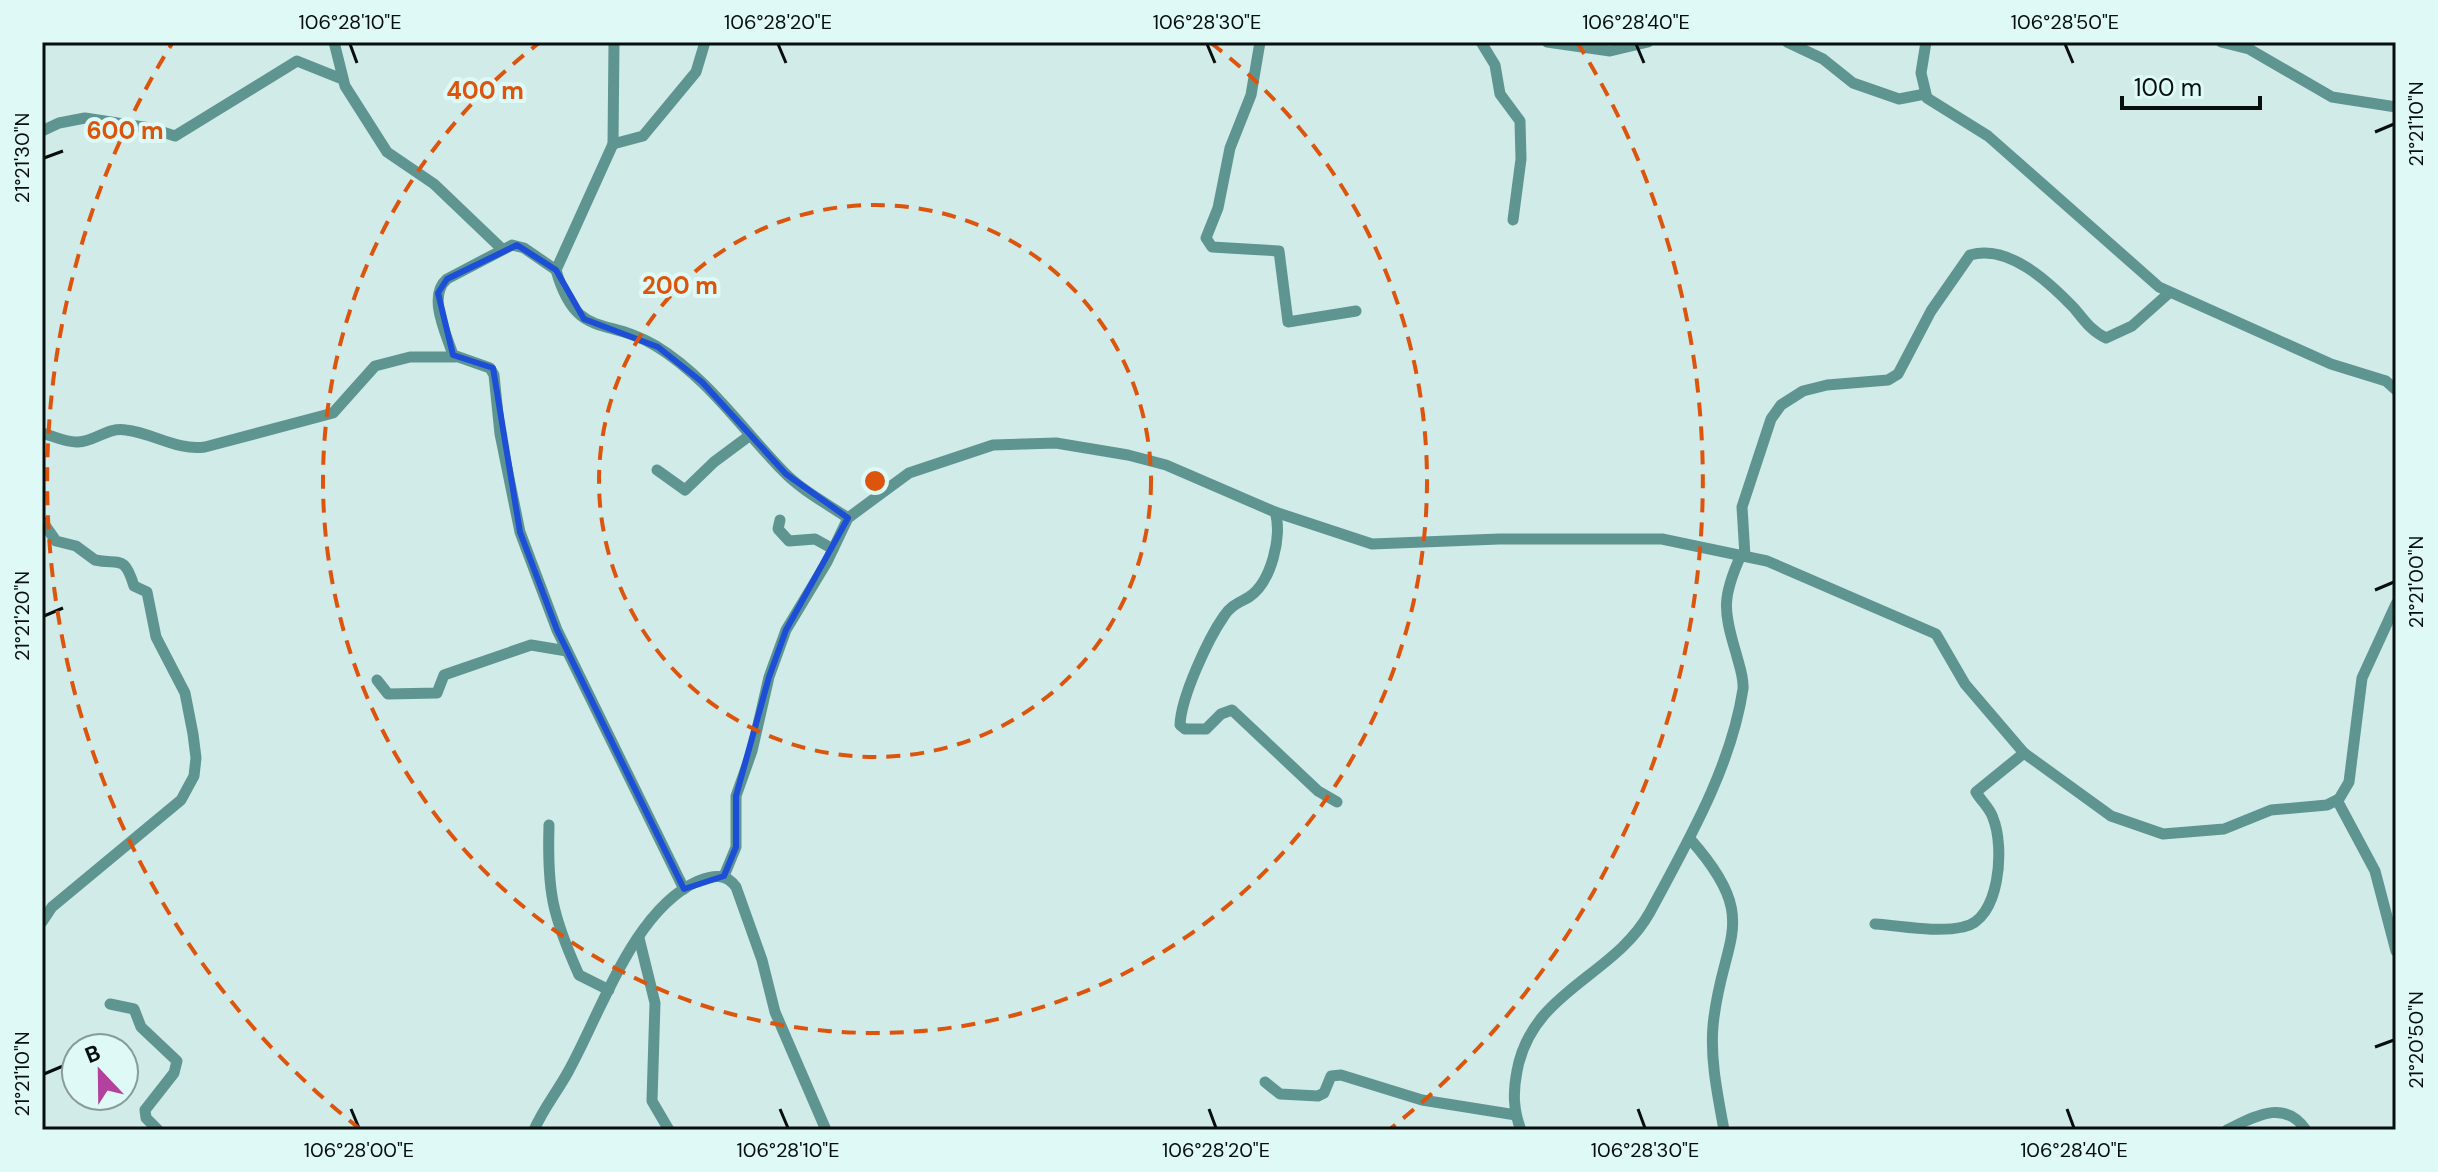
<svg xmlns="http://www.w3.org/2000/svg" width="2438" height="1172" viewBox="0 0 2438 1172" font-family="'DM Sans',sans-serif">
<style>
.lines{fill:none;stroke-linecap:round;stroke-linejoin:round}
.minor{stroke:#5f9591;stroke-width:11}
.marked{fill:none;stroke:#1d4ed8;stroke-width:6;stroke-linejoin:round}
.ticks{fill:none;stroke:#060e0e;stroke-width:3}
.ring{fill:none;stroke:#dd550c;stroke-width:4;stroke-dasharray:14 10}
.centre{fill:#dd550c;stroke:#def9f6;stroke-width:4}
.ring-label{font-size:24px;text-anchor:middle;font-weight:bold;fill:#dd550c;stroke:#def9f6;stroke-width:8;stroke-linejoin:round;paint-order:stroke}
.neatline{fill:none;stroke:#060e0e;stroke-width:3}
.ticks-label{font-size:20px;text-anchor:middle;fill:#060e0e}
</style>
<rect width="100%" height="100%" fill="#d1ebe9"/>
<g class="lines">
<!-- minor -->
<g class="minor">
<path d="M334 42 345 86 387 152 434 184 501 248"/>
<path d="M614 42 613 144 556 270C576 341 607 316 656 346 707 377 742 429 783 471 801 490 826 503 848 518"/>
<path d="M1260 42 1251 95 1230 148 1218 208 1206 238 1212 247 1279 251 1288 322 1356 311"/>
<path d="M1481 42 1495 65 1500 94 1520 121 1521 159 1513 220"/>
<path d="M1547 42 1610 51 1648 42"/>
<path d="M1787 42 1823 59 1853 83 1899 99 1925 94"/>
<path d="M1926 42 1921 73 1927 98 1988 136 2159 287 2331 364 2386 381 2396 390"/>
<path d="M2221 42 2249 49 2332 97 2396 107"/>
<path d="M42 131 59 123 85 118 150 128 175 136 297 61 342 79"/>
<path d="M613 144 643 136 696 72 705 42"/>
<path d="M556 270 524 248 512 245 447 279C427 296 446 333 453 355L490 368 494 375 500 434 520 532 557 630 684 889"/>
<path d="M42 433C53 436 67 443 78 442 96 441 107 427 126 430 153 433 177 451 205 447L333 413 375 366 410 357H455"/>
<path d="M657 470 685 490 714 462 749 436"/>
<path d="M1275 512C1283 535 1271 583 1249 597 1239 603 1231 605 1224 616 1208 639 1181 697 1180 725L1185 729H1206L1221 714 1232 710 1318 791 1337 802"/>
<path d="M780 520 778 529 789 541 815 539 833 549"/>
<path d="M42 521 56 541 76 546 95 560C120 565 124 554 134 586L147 592 156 637 185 693 193 734 196 758 194 776 181 800 52 907 42 922"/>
<path d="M1745 556 1742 507 1771 419 1781 405 1803 391 1827 385 1888 380 1898 374 1931 311 1970 255C2009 244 2049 282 2074 308 2084 320 2091 331 2106 338L2132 326 2169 293"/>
<path d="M377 680 388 694 437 693 444 675 531 645 567 651"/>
<path d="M2337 800 2375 871 2396 951"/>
<path d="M549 825C547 891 552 915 579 975L609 990"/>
<path d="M1690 839C1764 922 1721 937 1713 1026 1710 1060 1718 1097 1724 1130"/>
<path d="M724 876 736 847V796L752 751 769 677 786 630 827 562 848 518 909 473 993 445 1056 443 1128 455 1166 465 1275 512 1372 544 1499 539H1662L1767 561 1936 634 1965 684 2024 753 2111 816 2163 834 2224 829 2271 810 2327 805 2339 799 2349 782 2362 678 2396 604"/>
<path d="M1875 924C1903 926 1936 933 1963 927 2000 921 2005 847 1993 818 1990 808 1981 801 1976 792L2024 753"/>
<path d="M639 938 655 1003 652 1101 669 1130"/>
<path d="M110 1004 134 1009 141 1027 177 1061 174 1073 145 1110 146 1118 158 1130"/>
<path d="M1265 1082 1280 1094 1318 1096 1324 1093 1331 1076 1341 1075 1422 1100 1516 1115"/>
<path d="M534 1130C543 1109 557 1092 568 1072 601 1013 633 910 698 881 713 875 726 873 736 887L762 960 775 1012 826 1130"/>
<path d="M1521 1130C1513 1110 1513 1092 1517 1071 1532 990 1614 977 1650 912 1687 843 1731 768 1743 689 1744 677 1739 665 1736 653 1723 610 1722 597 1741 555"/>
<path d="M2227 1130C2254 1117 2284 1098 2306 1130"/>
</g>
</g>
<!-- marked area -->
<path class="marked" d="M517 245 556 270 584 319 658 347 702 382 786 474 848 518 786 630 769 677 736 796V847L724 876 684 889 557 630 520 532 493 368 453 355 438 293 447 279Z"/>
<!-- ticks -->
<path class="ticks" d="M350 44 357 63M778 44 786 63M1207 44 1215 63M1636 44 1644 63M2065 44 2073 63M2375 132 2394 124M44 158 63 151M2375 590 2394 582M44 616 63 608M2375 1047 2394 1040M44 1074 63 1066M351 1109 359 1128M780 1109 788 1128M1209 1109 1216 1128M1638 1109 1645 1128M2067 1109 2074 1128"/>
<!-- distance rings -->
<g class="ring">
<circle cx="875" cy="481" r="276"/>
<path d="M1211 43A552 552 0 1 1 539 43"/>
<path d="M360 1129A828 828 0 0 1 173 42M1577 42A828 828 0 0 1 1390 1129"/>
</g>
<circle cx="875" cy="481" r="12" class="centre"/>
<g class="ring-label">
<text x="485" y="99">400 m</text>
<text x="125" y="139">600 m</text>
<text x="680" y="294">200 m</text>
</g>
<!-- border -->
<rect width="2438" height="1172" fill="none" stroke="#def9f6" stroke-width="88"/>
<!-- north arrow -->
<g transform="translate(100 1072) rotate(338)"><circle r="38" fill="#def9f6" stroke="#889b99" stroke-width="2"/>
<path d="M0-6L14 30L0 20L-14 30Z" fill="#b3429f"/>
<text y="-12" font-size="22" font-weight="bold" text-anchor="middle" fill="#060e0e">B</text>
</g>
<!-- scale -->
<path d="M2122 96v12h138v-12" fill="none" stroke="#060e0e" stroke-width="4"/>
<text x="2134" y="96" font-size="24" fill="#060e0e" stroke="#def9f6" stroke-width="6" paint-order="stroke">100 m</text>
<rect x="44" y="44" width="2350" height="1084" class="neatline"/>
<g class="ticks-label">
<text x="350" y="29">106°28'10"E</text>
<text x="778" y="29">106°28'20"E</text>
<text x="1207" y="29">106°28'30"E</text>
<text x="1636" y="29">106°28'40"E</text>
<text x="2065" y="29">106°28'50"E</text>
<text transform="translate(2416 124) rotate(-90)" y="7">21°21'10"N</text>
<text transform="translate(22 158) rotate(-90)" y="7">21°21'30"N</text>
<text transform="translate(2416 582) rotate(-90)" y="7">21°21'00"N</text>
<text transform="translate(22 616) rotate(-90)" y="7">21°21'20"N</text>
<text transform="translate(2416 1040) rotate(-90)" y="7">21°20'50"N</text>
<text transform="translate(22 1074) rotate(-90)" y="7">21°21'10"N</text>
<text x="359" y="1157">106°28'00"E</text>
<text x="788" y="1157">106°28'10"E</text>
<text x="1216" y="1157">106°28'20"E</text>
<text x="1645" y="1157">106°28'30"E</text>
<text x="2074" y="1157">106°28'40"E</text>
</g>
</svg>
